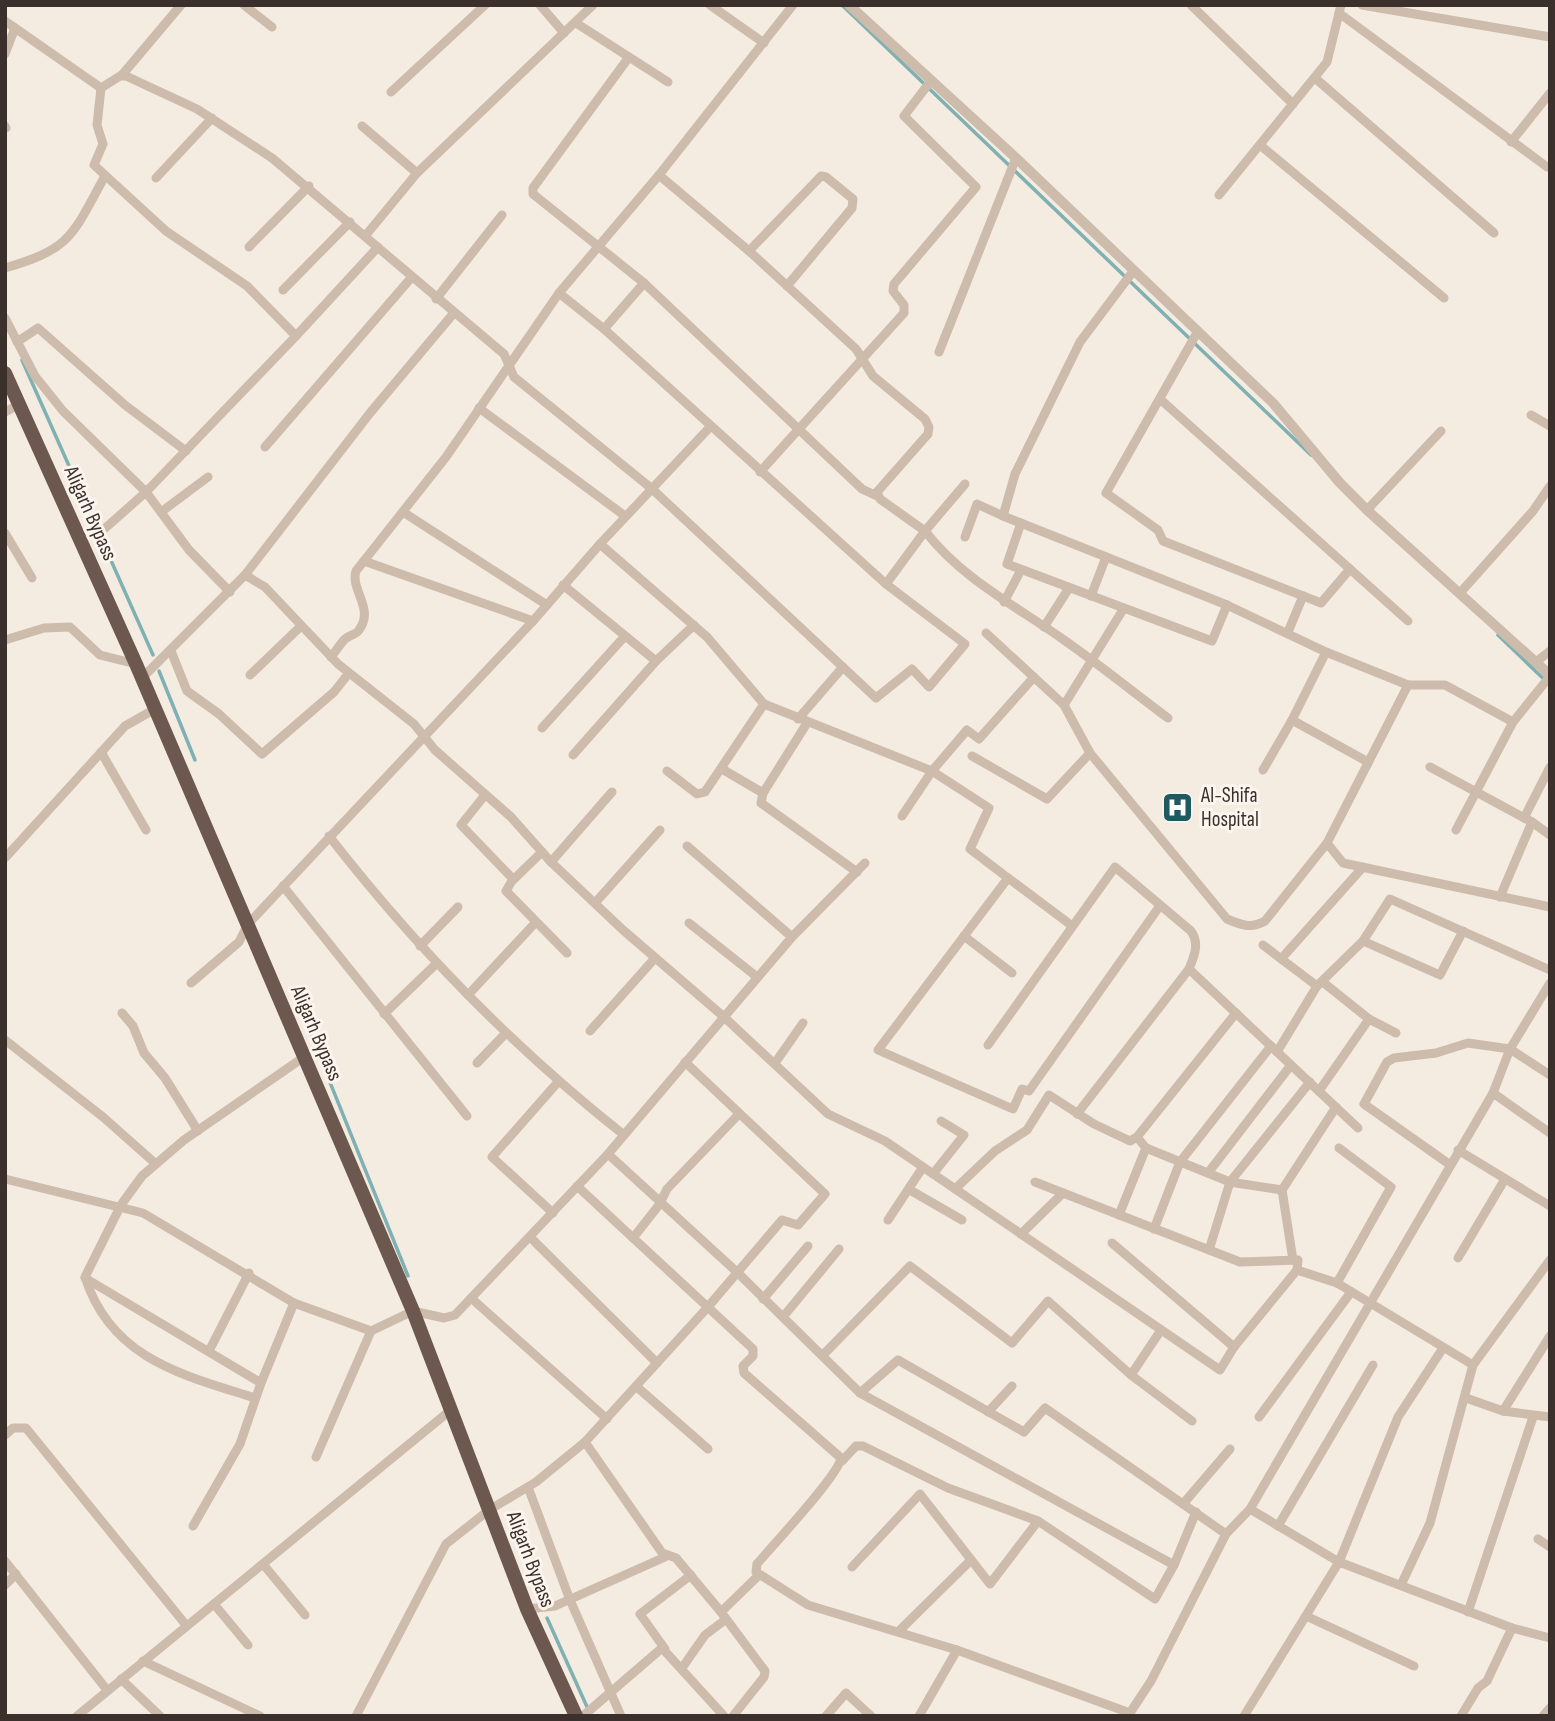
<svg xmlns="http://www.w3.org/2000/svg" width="1555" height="1721" viewBox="0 0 1555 1721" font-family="'Sofia Sans Condensed',sans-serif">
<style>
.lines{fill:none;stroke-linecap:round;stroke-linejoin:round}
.stream{stroke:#7fb0b2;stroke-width:3.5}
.minor{stroke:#cdbbac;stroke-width:9}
.tertiary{stroke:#cdbbac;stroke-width:10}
.trunk{stroke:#6c584f;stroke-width:14}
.labels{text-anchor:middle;stroke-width:6;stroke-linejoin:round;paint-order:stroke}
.street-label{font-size:21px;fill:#3b302b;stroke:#fbf5ee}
.poi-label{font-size:21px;fill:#3b302b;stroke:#fbf5ee;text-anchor:start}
</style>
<rect width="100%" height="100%" fill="#f4ebe1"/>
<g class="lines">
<!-- stream -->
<g class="stream">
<path d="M842 5 1311 455"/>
<path d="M22 360 153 655"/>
<path d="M1498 635 1550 685"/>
<path d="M159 671 195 760"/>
<path d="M292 988 408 1276"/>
<path d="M547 1618 588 1709"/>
</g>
<!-- minor -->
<g class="minor">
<path d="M244 5 272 27"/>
<path d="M540 5 564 33"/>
<path d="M710 5 764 43"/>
<path d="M1191 5 1293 104"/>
<path d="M1362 5 1550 37"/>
<path d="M1339 13 1547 167"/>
<path d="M5 21 101 88 120 76H126L197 109 272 158 504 354 514 377 651 488 876 698 912 669 929 687 965 644 886 584 604 329 559 293"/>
<path d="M576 23 668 82"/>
<path d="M5 54 15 28"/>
<path d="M629 57 533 188V194L644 283 862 489 877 496"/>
<path d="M122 75 181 5"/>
<path d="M1315 78 1494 233"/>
<path d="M101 88 97 125 103 144 94 165 166 231 247 286 296 336 146 492 102 531"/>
<path d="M391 92 485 5"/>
<path d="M5 126 6 128"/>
<path d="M362 126 417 173"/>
<path d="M1511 142 1550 93"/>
<path d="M1260 145 1444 298"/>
<path d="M659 175 749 251 856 349 873 376 925 419 929 427 928 434 877 492 880 499 925 531 886 584"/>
<path d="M156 178 212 118"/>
<path d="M1219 195 1327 62 1341 5"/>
<path d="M366 235 417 173 593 5"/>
<path d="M249 247 309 186"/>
<path d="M749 251 821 176 826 177 853 199 852 208 787 286"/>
<path d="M5 268C73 248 72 235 105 176"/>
<path d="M283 290 350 222"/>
<path d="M436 299 502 215"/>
<path d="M5 318 35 376 63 411 146 492 189 550 230 592"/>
<path d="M604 329 644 283"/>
<path d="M1198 331 1106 493 1158 530 1163 541 1321 603 1350 569"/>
<path d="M296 336 378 247"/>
<path d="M17 342 38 328 125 405 186 451"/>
<path d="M939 352 1016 158"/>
<path d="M1160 399 1408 621"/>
<path d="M479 408 625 516"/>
<path d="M5 412 20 404"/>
<path d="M1531 415 1550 426"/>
<path d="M265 447 411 278"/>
<path d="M760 472 904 313V305L893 291 894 284 976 187 904 116 930 82"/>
<path d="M965 484 925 531C962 579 1016 606 1064 640 1100 665 1133 692 1168 718"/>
<path d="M1367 510 1441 431"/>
<path d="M161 512 208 477"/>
<path d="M403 512 547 605"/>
<path d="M1003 516 1227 605 1326 652 1408 685 1327 843 1343 863 1550 907"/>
<path d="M1021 523 1007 564 1124 608"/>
<path d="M5 533 32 578"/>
<path d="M965 537 977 504 1003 516 1015 474 1080 342 1134 270"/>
<path d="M600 544 707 637 764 704 932 771 989 808 970 849 1008 878 878 1050 1013 1109 1022 1089 1029 1091 1159 907"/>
<path d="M364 561 533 621"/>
<path d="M245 575 265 587 338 664 414 724 435 750 511 817 551 862 623 930 724 1017 828 1114 885 1141 1220 1370 1234 1347 1297 1270"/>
<path d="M563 585 656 661 694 625"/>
<path d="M1460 593 1533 511 1550 486"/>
<path d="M1091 596 1106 557"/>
<path d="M1004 602 1021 570"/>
<path d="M1044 627 1069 588"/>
<path d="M1288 632 1303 596"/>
<path d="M986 633 1064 705 1090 753 1227 919C1241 925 1251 929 1265 921L1327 843"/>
<path d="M5 640 44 628 70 627 100 655 136 664"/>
<path d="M171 651 187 691 219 714 262 754 334 692 349 673"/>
<path d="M331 657C336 651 340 644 345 639 349 635 356 635 359 630 375 609 350 590 356 571L446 457 559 293 659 175 793 5"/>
<path d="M1536 662 1550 651"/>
<path d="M250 675 301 626"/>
<path d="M142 678 245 575 370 413 453 314"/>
<path d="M1408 685H1445L1513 722"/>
<path d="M1064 705 1124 608 1212 641 1227 605"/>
<path d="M798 719 843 667"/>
<path d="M1292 720 1326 652"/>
<path d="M807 723 763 793 761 803 857 872"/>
<path d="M542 728 625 636"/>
<path d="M101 752 146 830"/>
<path d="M573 755 656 661"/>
<path d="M972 756 1047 799 1090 753"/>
<path d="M1430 767 1532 822 1550 835"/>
<path d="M722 769 763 793"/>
<path d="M1263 770 1292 720 1368 762"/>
<path d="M667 771 697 794 705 792 764 704"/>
<path d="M485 795 461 825 513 879 506 891 567 953"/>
<path d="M902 816 932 771 967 730 979 739 1034 677"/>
<path d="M1524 818 1550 767"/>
<path d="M1456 830 1513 722 1550 676"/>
<path d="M329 836C416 948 513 1047 624 1135"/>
<path d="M687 846 792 937"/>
<path d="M5 858 125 726 155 709"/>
<path d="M551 862 612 792"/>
<path d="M1008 878 1071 925"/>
<path d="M513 880 542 852"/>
<path d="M283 886 467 1116"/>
<path d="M1500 897 1532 822"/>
<path d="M595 903 660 830"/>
<path d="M689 923 757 977"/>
<path d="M964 936 1012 973"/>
<path d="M1363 941 1440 975 1463 931"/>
<path d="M1263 945 1317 986 1363 941 1390 899 1550 970"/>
<path d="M420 946 458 907"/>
<path d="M1281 959 1363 867"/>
<path d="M191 983 239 942 248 924 533 621 600 544 710 427"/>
<path d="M1324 983 1369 1019 1396 1033"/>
<path d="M468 995 536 922"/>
<path d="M122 1013 133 1026 144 1053 165 1078 198 1131"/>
<path d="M384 1014 436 964"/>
<path d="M590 1031 655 958"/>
<path d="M5 1040 103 1117 156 1164"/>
<path d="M988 1045 1115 867 1191 931C1200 944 1194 956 1189 969L1358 1128"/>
<path d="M1277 1052 1317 986"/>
<path d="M477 1063 506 1033"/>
<path d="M775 1063 803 1023"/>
<path d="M1319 1091 1369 1019"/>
<path d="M1493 1093 1550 1133"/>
<path d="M1077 1114 1189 969"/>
<path d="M1137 1137 1236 1013"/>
<path d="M1458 1150 1550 1206"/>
<path d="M608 1154 738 1273 860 1393 1174 1565"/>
<path d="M1449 1164 1364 1104 1387 1062 1394 1058 1436 1053 1468 1043 1510 1049 1550 1075"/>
<path d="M1208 1173 1291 1065"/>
<path d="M933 1174 964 1135 941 1121"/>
<path d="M5 1179 143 1213 294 1303 371 1331"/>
<path d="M1035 1182 1240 1262 1298 1260 1297 1270 1337 1283 1473 1365 1550 1260"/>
<path d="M577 1186 753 1349V1356L743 1366 744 1373 841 1458C839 1475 772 1546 757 1564L756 1572 808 1605 957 1650 1130 1713"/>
<path d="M955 1189 995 1151 1027 1130 1049 1095 1094 1124 1130 1141 1137 1137 1146 1148 1230 1182 1282 1190"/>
<path d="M910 1190 962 1220"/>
<path d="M553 1213 492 1157 558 1082"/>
<path d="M1119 1215 1146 1148"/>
<path d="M888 1220 923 1167"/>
<path d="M1154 1229 1180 1162 1271 1046"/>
<path d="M1021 1234 1063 1193"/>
<path d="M531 1238 657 1363"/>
<path d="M633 1238 659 1205 667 1189 739 1114"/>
<path d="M1112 1243 1234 1347"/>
<path d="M1209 1250 1230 1182 1310 1082"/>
<path d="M1458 1258 1505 1179"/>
<path d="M1293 1260 1282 1190 1336 1107"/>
<path d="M85 1278 261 1383"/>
<path d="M1337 1283 1391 1187 1339 1148"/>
<path d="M471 1298 607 1419"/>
<path d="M763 1299 808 1246"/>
<path d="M783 1317 839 1249"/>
<path d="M1443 1348 1398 1417 1339 1562 1512 1628 1550 1638"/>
<path d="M209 1351 249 1273"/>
<path d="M823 1355 910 1266 1012 1343 1048 1301 1131 1375 1161 1330"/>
<path d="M1131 1375 1192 1421"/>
<path d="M637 1387 708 1449"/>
<path d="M860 1393 898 1360 1024 1432 1045 1408 1226 1534"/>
<path d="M255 1398C183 1375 111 1359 85 1277L121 1205 142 1176 184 1140 304 1057"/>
<path d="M1466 1398 1503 1411 1550 1336"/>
<path d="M1503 1411 1550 1417"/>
<path d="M988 1412 1012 1386"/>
<path d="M1259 1417 1351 1292"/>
<path d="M5 1435 13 1428H26L186 1625"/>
<path d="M316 1457 371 1331 413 1311 444 1318 455 1315 608 1154 792 937 865 863"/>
<path d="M842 1461 856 1446H863L948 1488 1038 1521 1155 1599 1174 1565 1196 1512"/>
<path d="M528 1487 570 1600 621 1716"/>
<path d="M1183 1504 1230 1449"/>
<path d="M193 1526 240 1444 261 1383 294 1303"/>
<path d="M1278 1526 1373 1365"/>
<path d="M1538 1539 1550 1547"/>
<path d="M665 1554 676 1558 721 1612"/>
<path d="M5 1561 107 1690"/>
<path d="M263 1564 305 1615"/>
<path d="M852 1567 920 1494 990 1584 1038 1521"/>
<path d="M5 1585 16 1574"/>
<path d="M1401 1585 1430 1523 1473 1365"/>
<path d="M214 1604 248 1645"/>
<path d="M527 1609 555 1606 665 1557 585 1442"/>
<path d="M1468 1612 1533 1417"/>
<path d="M1306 1616 1414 1666"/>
<path d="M899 1631 971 1560"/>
<path d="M665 1649 640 1614 691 1575"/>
<path d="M143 1661 260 1716"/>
<path d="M682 1668 705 1635 725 1620"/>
<path d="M121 1679 160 1716"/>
<path d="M77 1716 452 1409"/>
<path d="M356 1716 446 1544 489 1510 536 1482 585 1442 707 1308 782 1220 798 1225 825 1194 685 1062"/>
<path d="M583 1716 662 1648 724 1716"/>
<path d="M733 1716 764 1677 765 1671 721 1612 759 1575"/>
<path d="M826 1716 846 1693 871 1716"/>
<path d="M919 1716 957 1650"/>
<path d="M1128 1716 1151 1681 1226 1534 1250 1509 1493 1093 1510 1049 1550 983"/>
<path d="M1244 1716 1339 1562 1250 1509"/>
<path d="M1461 1716 1478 1688 1487 1681 1512 1628"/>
<path d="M1543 1716 1550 1708"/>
</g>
<!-- tertiary -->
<path class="tertiary" d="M849 5 1016 158 1273 403 1340 483 1367 510 1550 675"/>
<!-- trunk -->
<path class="trunk" d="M5 373 136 664 413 1311 527 1609 576 1716"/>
</g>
<!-- icons -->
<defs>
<symbol id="hospital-square" viewBox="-11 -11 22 22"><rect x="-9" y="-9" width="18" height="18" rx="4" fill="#1f5a5e" stroke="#fbf5ee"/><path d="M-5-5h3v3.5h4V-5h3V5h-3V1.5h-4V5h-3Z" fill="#fff"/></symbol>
</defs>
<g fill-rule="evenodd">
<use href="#hospital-square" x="1160" y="790" width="35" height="35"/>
</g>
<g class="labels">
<!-- street labels -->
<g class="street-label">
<text transform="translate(91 513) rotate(66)" y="7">Aligarh Bypass</text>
<text transform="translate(317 1033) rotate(67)" y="7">Aligarh Bypass</text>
<text transform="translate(531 1559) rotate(69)" y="7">Aligarh Bypass</text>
</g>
<!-- poi labels -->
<g class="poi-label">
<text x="1201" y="802">Al-Shifa<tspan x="1201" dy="24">Hospital</tspan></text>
</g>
</g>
<!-- border -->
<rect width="1555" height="1721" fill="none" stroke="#3b302b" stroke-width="14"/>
</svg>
